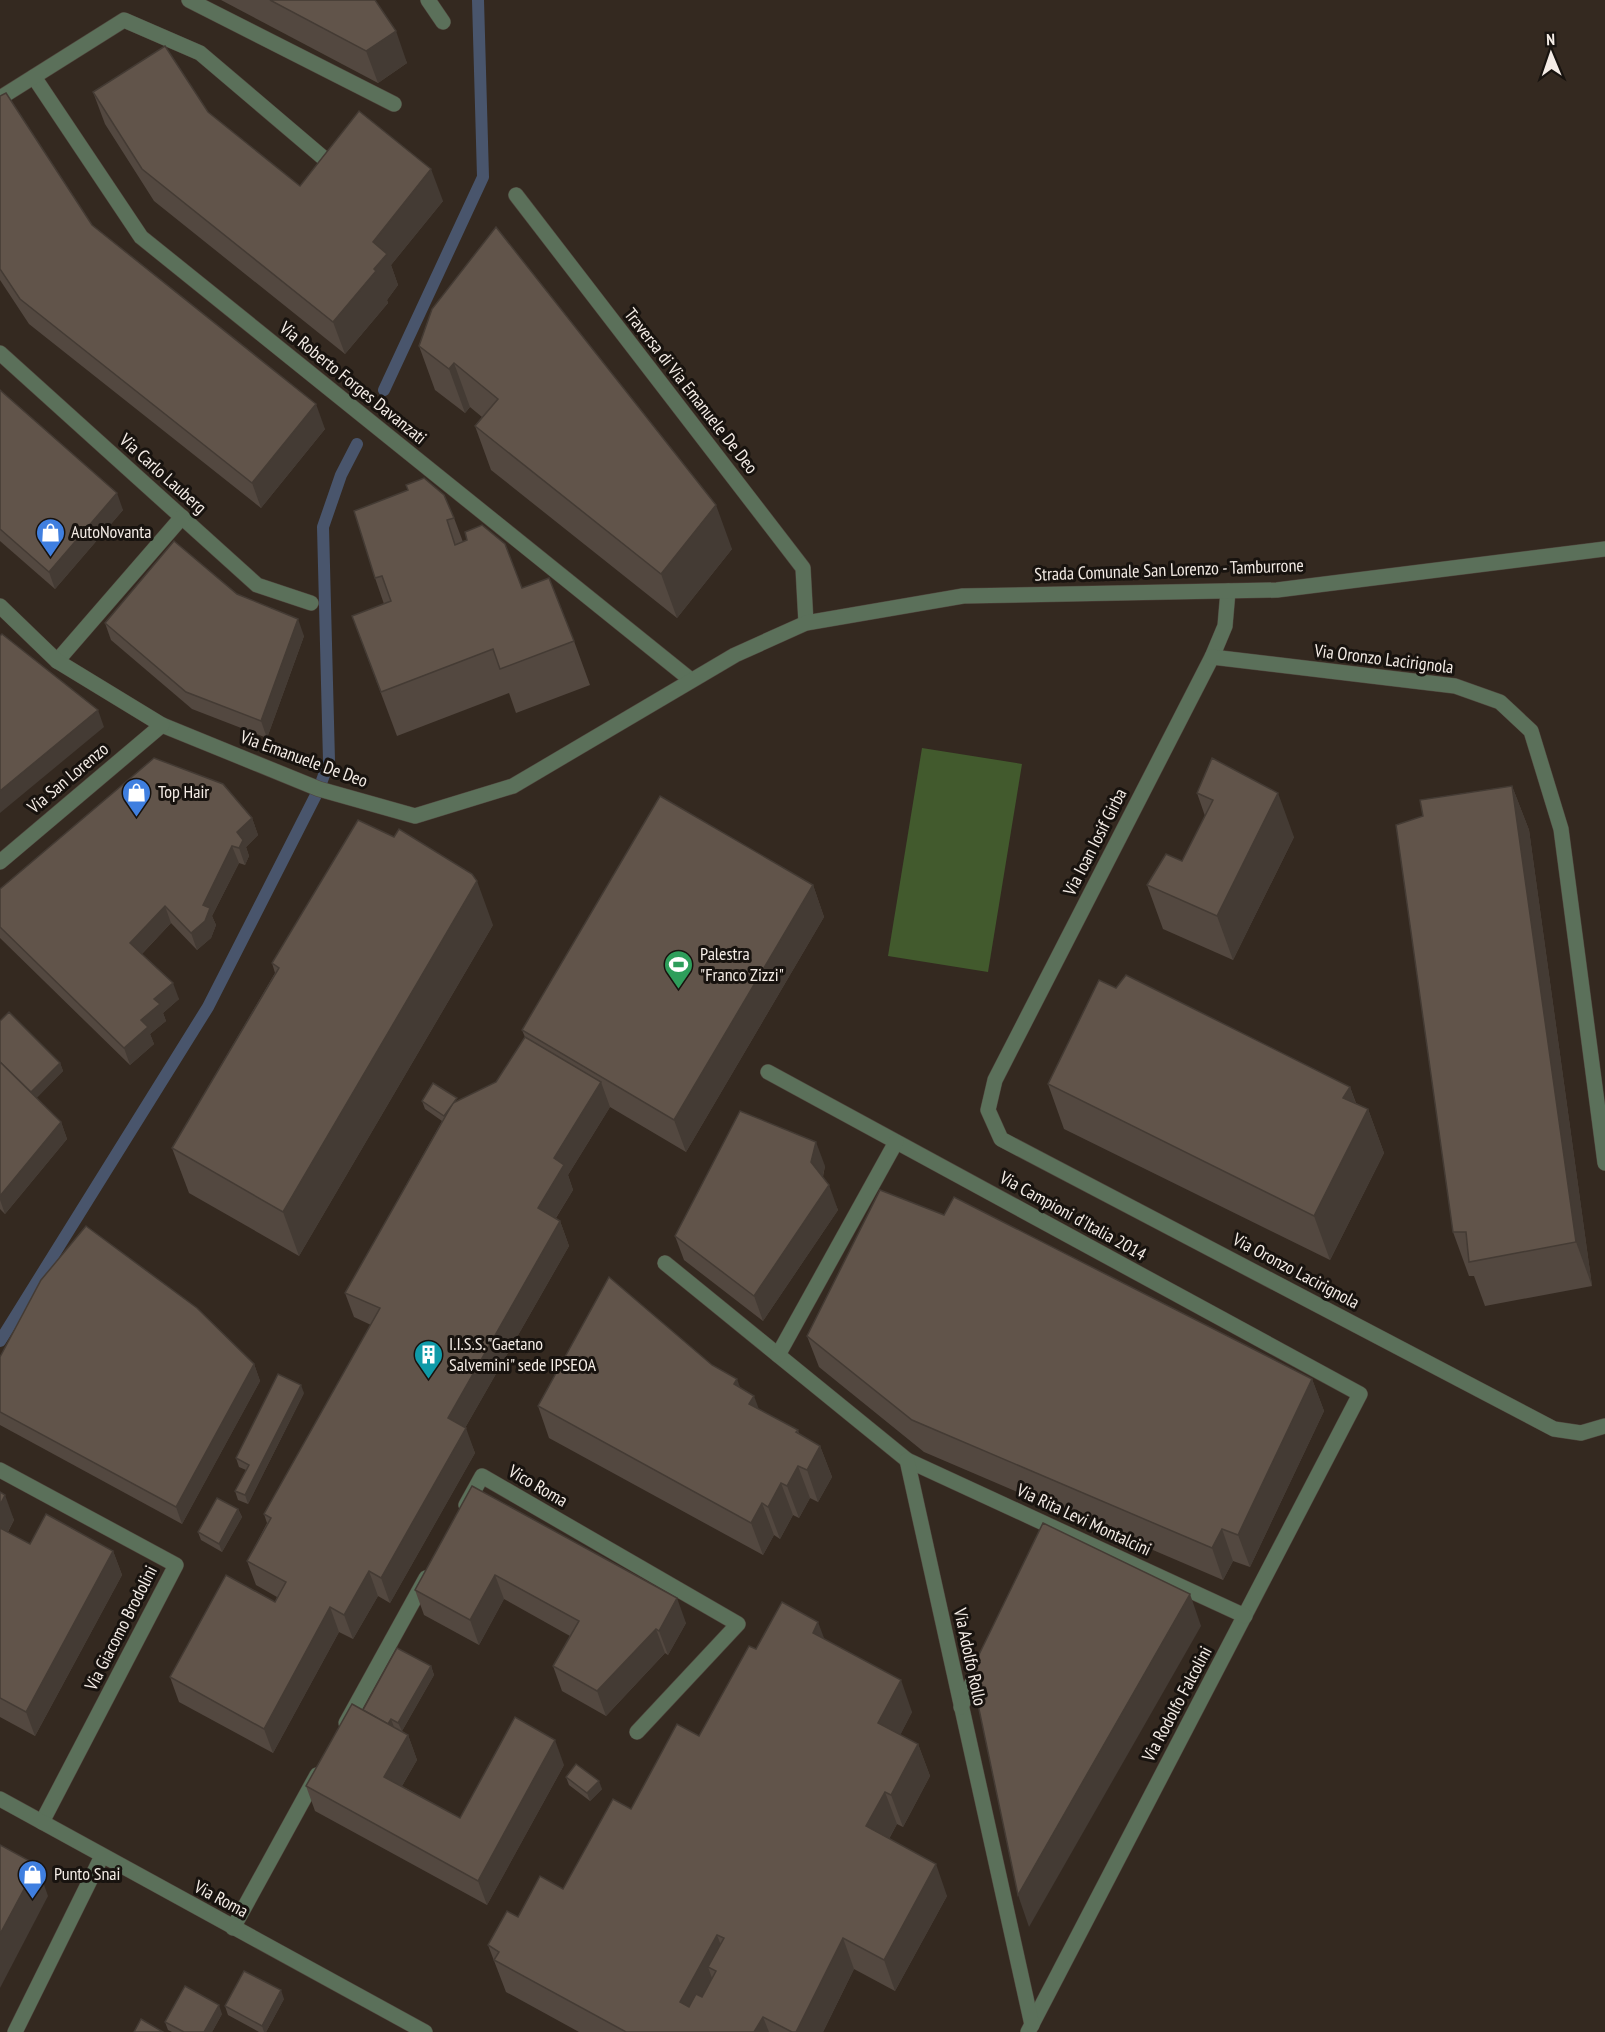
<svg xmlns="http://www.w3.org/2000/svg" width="1605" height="2032" viewBox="0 0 1605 2032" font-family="'PT Sans Narrow',sans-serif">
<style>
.green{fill:#425a2d}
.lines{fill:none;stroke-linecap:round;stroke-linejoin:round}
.stream{stroke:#49556c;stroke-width:12}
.minor-casing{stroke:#4f443c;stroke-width:16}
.tertiary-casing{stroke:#4f443c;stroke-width:16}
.minor{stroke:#5b705a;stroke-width:15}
.tertiary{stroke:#5b705a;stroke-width:15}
.wall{fill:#534840}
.shaded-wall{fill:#443b34}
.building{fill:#61544a;stroke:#443b34;stroke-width:1.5;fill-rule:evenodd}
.labels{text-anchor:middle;stroke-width:6;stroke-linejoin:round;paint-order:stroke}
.street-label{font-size:18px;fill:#f4ece6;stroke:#18130f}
.poi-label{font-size:18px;fill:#f4ece6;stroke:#18130f;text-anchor:start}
</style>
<rect width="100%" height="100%" fill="#342920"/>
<!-- green -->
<path class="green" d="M922 748 1022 764 988 972 888 956Z"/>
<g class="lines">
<!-- stream -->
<g class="stream">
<path d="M384 390 483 177 478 0"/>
<path d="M0 1341 208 1007 319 789 329 761 323 527 341 475 357 444"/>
</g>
<defs>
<g id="minor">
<path d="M189 0 394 104"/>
<path d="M428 0 443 22"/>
<path d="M34 77 141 237 691 680"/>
<path d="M0 98 124 20 200 53 327 161"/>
<path d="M516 195 803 568 806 623"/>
<path d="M0 353 257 585 311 603"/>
<path d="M1228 591 1225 626 1212 657 995 1080 988 1110 1001 1139 1554 1429 1581 1433 1605 1426"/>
<path d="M1212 657 1455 686 1500 702 1531 731 1561 829 1605 1163"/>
<path d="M57 661 182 517"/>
<path d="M162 725 319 789 415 816 513 786 735 655 806 623 963 596 1277 590 1605 549"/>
<path d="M768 1072 1360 1394 1028 2032"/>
<path d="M665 1263 907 1460 1245 1616"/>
<path d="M778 1355 896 1142"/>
<path d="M907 1460 1032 2025"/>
<path d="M0 1470 176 1565 42 1822"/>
<path d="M466 1505 482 1476 738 1624 637 1732"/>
<path d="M961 1707 981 1663"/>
<path d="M346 1723 426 1578"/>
<path d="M233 1928 317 1775"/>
<path d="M15 2032 102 1856"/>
</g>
<g id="tertiary">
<path d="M0 606 57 661 162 725 0 862"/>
<path d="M0 1799 425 2032"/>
</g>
</defs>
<!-- minor casing -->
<use href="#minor" class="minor-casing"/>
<!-- tertiary casing -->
<use href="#tertiary" class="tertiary-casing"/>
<!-- minor -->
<use href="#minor" class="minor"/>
<!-- tertiary -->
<use href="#tertiary" class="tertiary"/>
</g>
<!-- wall -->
<g class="wall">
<path d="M221 0H375L407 63 378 83Z"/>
<path d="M93 92 208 112 300 186 443 201 391 265 398 285 387 300 388 303 345 354 154 201 105 124Z"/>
<path d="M0 96 92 225 325 429 261 508 29 324 0 280Z"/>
<path d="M432 309 732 549 677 618 491 470 475 426 482 417 470 407 465 413 435 390 419 346Z"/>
<path d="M0 390 123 510 55 589 0 541Z"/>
<path d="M354 511 454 518 463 542 522 588 574 641 590 685 516 713 509 693 397 736 352 616 384 604 375 578Z"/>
<path d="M237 594 304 636 267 738 192 709 111 640 105 623Z"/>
<path d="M1512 786 1529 830 1592 1286 1485 1306 1474 1276H1469L1453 1232Z"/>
<path d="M1197 793 1294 837 1233 960 1163 929 1147 885 1182 861 1205 816Z"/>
<path d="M252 818 258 835 246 847 249 856 245 865 239 863 212 916 216 925 211 938 197 950 171 923 142 954 179 999 163 1013 166 1021 150 1034 154 1044 130 1065 0 938V889Z"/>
<path d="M813 885 824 917 686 1152 610 1107 568 1175 573 1190 556 1218 560 1221 569 1246 465 1428 475 1453 390 1603 378 1596 353 1639 339 1632 273 1753 179 1702 170 1677 275 1602 277 1597 256 1585 247 1561 267 1523 264 1514 371 1325 354 1317 345 1293 442 1121 425 1109 422 1101H457L496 1082 525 1037 522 1030Z"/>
<path d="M493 925 299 1256 189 1193 172 1148 275 973 272 963Z"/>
<path d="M1116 988 1350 1087 1356 1103 1368 1109 1384 1153 1330 1260 1064 1129 1048 1084Z"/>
<path d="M0 1021 60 1063 63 1071 36 1098 61 1122 67 1139 5 1214 0 1209Z"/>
<path d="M825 1166 823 1177 838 1210 763 1321 684 1260 675 1236Z"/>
<path d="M807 1336 1312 1379 1324 1411 1250 1567 1233 1561 1223 1580 924 1452 819 1367Z"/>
<path d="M0 1357 254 1364 260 1381 182 1524 0 1425Z"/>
<path d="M712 1365 741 1388 759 1410 798 1430 799 1434 820 1446 832 1477 818 1502 810 1498 799 1518 793 1515 780 1539 774 1535 763 1555 549 1438 538 1406Z"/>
<path d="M304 1393 248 1504 238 1500 235 1491 246 1470 239 1467 236 1458Z"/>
<path d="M472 1486 686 1623 668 1655 665 1653 606 1716 562 1691 553 1666 570 1636 504 1599 479 1645 424 1615 415 1590Z"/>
<path d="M0 1492 14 1520 8 1532 30 1544 113 1551 122 1575 35 1736 0 1717Z"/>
<path d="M238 1509 242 1517 222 1552 201 1540 198 1532Z"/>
<path d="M825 1639 912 1712 900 1735 918 1744 930 1776 903 1827 897 1824 889 1839 947 1896 895 1991 854 1969 823 2032H579L506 1992 488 1945 518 1917 563 1889 631 1809 699 1736 756 1649Z"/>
<path d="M431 1666 434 1675 402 1731 408 1735 417 1760 402 1786 460 1818 564 1765 487 1905 315 1811 306 1786 363 1710Z"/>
<path d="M566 1777 602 1789 590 1801 569 1785Z"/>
<path d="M284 1999 266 2032H259L228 2015 225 2006Z"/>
<path d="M222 2014 212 2032H172L168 2030 165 2022Z"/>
</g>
<!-- shaded-wall -->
<g class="shaded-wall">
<path d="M396 31 407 63 378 83 366 51Z"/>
<path d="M431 169 443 201 391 265 398 285 387 300 388 303 345 354 333 322 374 269 373 242Z"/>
<path d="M454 363 470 407 465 413 449 369Z"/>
<path d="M316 404 325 429 261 508 252 483Z"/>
<path d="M117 493 123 510 55 589 49 572Z"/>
<path d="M716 505 732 549 677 618 661 574Z"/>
<path d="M298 619 304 636 267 738 261 721Z"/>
<path d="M98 710 104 727 0 813V791Z"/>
<path d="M1512 786 1529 830 1592 1286 1576 1242Z"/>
<path d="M1278 793 1294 837 1233 960 1217 916Z"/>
<path d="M252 818 258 835 246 847 249 856 245 865 239 848 237 832Z"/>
<path d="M232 846 239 863 212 916 216 925 211 938 197 950 191 933 203 905Z"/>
<path d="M477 881 493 925 299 1256 283 1212Z"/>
<path d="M813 885 824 917 686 1152 674 1120Z"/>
<path d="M165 906 171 923 136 960 130 943Z"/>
<path d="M173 983 179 999 163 1013 166 1021 150 1034 154 1044 130 1065 124 1048 154 999Z"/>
<path d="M60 1063 63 1071 31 1104 28 1095Z"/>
<path d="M601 1082 610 1107 568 1175 573 1190 547 1232 538 1208 554 1158Z"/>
<path d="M1350 1087 1362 1121 1368 1109 1384 1153 1330 1260 1314 1216 1343 1098Z"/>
<path d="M61 1122 67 1139 5 1214 0 1200V1196Z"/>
<path d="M816 1142 825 1166 820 1187 811 1162Z"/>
<path d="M829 1185 838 1210 763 1321 754 1296Z"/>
<path d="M560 1221 569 1246 457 1442 448 1418Z"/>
<path d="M254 1364 260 1381 182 1524 176 1507Z"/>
<path d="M737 1379 749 1411 734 1384Z"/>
<path d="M1312 1379 1324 1411 1250 1567 1238 1535Z"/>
<path d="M301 1385 304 1393 248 1504 245 1495Z"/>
<path d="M754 1396 766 1428 749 1404Z"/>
<path d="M466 1428 475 1453 390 1603 381 1578Z"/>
<path d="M820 1446 832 1477 818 1502 807 1470Z"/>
<path d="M798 1466 810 1498 799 1518 787 1486Z"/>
<path d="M781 1483 793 1515 780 1539 768 1507Z"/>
<path d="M5 1495 14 1520 0 1546V1505Z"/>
<path d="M762 1503 774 1535 763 1555 751 1523Z"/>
<path d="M238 1509 242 1517 222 1552 219 1544Z"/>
<path d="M1222 1529 1233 1561 1223 1580 1212 1548Z"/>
<path d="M113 1551 122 1575 35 1736 26 1712Z"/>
<path d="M369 1571 378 1596 353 1639 344 1615Z"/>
<path d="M495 1575 504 1599 479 1645 470 1620Z"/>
<path d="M1190 1594 1201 1626 1029 1927 1018 1895Z"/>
<path d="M677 1598 686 1623 668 1655 659 1631Z"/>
<path d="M330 1607 339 1632 273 1753 264 1729Z"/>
<path d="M818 1622 830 1654 813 1633Z"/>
<path d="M656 1629 665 1653 606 1716 597 1691Z"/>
<path d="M431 1666 434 1675 402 1731 398 1723Z"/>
<path d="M901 1680 912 1712 890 1755 878 1723Z"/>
<path d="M391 1719 394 1727 382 1734Z"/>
<path d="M408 1735 417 1760 393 1801 384 1777Z"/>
<path d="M555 1740 564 1765 487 1905 478 1881Z"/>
<path d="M918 1744 930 1776 903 1827 891 1795Z"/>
<path d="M599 1781 602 1789 590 1801 587 1793Z"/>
<path d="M885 1792 897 1824 878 1858 866 1826Z"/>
<path d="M936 1864 947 1896 895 1991 884 1960Z"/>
<path d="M37 1865 48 1896 0 1988V1934Z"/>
<path d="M717 1935 729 1966 716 1971 708 1967 716 1989 693 2032 680 2002Z"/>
<path d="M843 1938 854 1969 823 2032H796Z"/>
<path d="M281 1990 284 1999 266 2032H264L262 2026Z"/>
<path d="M219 2005 222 2014 212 2032H204Z"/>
<path d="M763 2017 769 2032H754Z"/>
</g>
<!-- building -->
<g class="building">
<path d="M270 0H375L396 31 366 51Z"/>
<path d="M165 46 208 112 300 186 359 111 431 169 373 242 387 254 374 269 376 271 333 322 142 169 93 92Z"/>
<path d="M6 93 92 225 316 404 252 483 20 299 0 269V96Z"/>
<path d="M496 227 716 505 661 574 475 426 498 399 454 363 449 369 419 346 432 309Z"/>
<path d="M0 390 117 493 49 572 0 529Z"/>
<path d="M424 478 444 495 454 518 447 520 455 545 467 540 465 532 482 525 505 544 522 588 549 578 574 641 500 669 493 649 381 692 352 616 391 601 382 576 375 578 354 511 408 490 406 485Z"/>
<path d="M174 541 237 594 298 619 261 721 186 692 105 623Z"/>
<path d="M2 634 98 710 0 791V636Z"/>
<path d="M154 758 223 784 252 818 237 832 243 840 239 848 232 846 203 905 210 908 205 921 191 933 165 906 130 943 173 983 154 999 160 1004 141 1020 148 1027 124 1048 0 927V889Z"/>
<path d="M1212 758 1278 793 1217 916 1147 885 1166 854 1182 861 1213 800 1197 793Z"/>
<path d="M1512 786 1576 1242 1469 1262 1466 1232H1453L1396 825 1423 816 1420 800Z"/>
<path d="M660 796 813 885 674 1120 522 1030Z"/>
<path d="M358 820 394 837 399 829 472 874 477 881 283 1212 172 1148 279 968 272 963Z"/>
<path d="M1126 975 1350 1087 1343 1098 1368 1109 1314 1216 1048 1084 1099 980 1116 988Z"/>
<path d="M9 1012 60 1063 31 1092 0 1062V1021Z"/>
<path d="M525 1037 601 1082 554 1158 564 1165 538 1208 560 1221 448 1418 466 1428 381 1578 369 1571 344 1615 330 1607 264 1729 170 1677 226 1575 275 1602 286 1582 247 1561 271 1518 264 1514 380 1308 345 1293 453 1103 496 1082Z"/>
<path d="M0 1062 61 1122 0 1196Z"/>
<path d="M433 1083 457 1098 444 1116 422 1101Z"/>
<path d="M740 1111 816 1142 811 1162 829 1185 754 1296 675 1236Z"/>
<path d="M880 1190 944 1215 954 1197 1312 1379 1238 1535 1222 1529 1212 1548 912 1420 807 1336Z"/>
<path d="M86 1226 197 1308 254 1364 176 1507 0 1412V1357L41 1280Z"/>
<path d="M609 1277 712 1365 737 1379 734 1384 754 1396 749 1404 798 1430 796 1432 820 1446 807 1470 798 1466 787 1486 781 1483 768 1507 762 1503 751 1523 538 1406Z"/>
<path d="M278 1374 301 1385 245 1495 235 1491 249 1465 236 1458Z"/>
<path d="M472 1486 677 1598 659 1631 656 1629 597 1691 553 1666 579 1621 495 1575 470 1620 415 1590Z"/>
<path d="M0 1492 5 1495 0 1505Z"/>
<path d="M217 1498 238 1509 219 1544 198 1532Z"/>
<path d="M46 1514 113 1551 26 1712 0 1698V1528L30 1544Z"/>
<path d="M1043 1523 1190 1594 1018 1895 971 1671Z"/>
<path d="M782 1602 818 1622 813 1633 901 1680 878 1723 918 1744 891 1795 885 1792 866 1826 936 1864 884 1960 843 1938 796 2032H792L763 2017 754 2032H626L494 1960 499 1952 488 1945 507 1911 518 1917 540 1876 563 1889 613 1799 631 1809 677 1724 699 1736 749 1646 756 1649ZM717 1935 724 1938 708 1967 716 1971 702 1997 696 1994 689 2007 680 2002Z"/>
<path d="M397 1648 431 1666 398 1723 391 1719 388 1724 363 1710Z"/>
<path d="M352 1704 408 1735 384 1777 460 1818 515 1717 555 1740 478 1881 306 1786Z"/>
<path d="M576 1764 599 1781 587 1793 566 1777Z"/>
<path d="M0 1845 37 1865 0 1934Z"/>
<path d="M244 1971 281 1990 262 2026 225 2006Z"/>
<path d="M185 1986 219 2005 204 2032H184L165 2022Z"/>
<path d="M141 2019 163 2032H134Z"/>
</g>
<!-- icons -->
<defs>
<symbol id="shop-pin" viewBox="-11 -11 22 30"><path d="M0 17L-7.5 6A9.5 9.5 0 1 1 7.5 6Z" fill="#3f7fe0" stroke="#18130f"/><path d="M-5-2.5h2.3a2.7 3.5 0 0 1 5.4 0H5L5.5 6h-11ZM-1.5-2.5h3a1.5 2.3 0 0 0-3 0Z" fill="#fff"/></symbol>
<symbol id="stadium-pin" viewBox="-11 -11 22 30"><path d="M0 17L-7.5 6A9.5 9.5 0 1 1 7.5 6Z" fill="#2e9e5b" stroke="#18130f"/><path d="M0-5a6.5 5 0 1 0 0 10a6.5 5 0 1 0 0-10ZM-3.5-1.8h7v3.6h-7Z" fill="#fff"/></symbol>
<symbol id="building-pin" viewBox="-11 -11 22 30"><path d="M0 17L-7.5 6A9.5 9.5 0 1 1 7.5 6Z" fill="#0f9aa8" stroke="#18130f"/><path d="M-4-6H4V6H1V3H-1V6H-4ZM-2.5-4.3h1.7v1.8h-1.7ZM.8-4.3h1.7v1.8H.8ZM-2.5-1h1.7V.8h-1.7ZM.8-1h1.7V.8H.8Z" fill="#fff"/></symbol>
</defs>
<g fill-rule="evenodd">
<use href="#shop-pin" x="34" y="516" width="33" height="45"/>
<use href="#shop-pin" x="120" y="776" width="33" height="45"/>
<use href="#stadium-pin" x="662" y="948" width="33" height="45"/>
<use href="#building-pin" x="412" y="1338" width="33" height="45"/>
<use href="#shop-pin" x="16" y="1858" width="33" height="45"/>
</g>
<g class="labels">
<!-- street labels -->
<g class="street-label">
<text transform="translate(353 383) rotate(39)" y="6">Via Roberto Forges Davanzati</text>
<text transform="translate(691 391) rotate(52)" y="6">Traversa di Via Emanuele De Deo</text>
<text transform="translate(163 474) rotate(42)" y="6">Via Carlo Lauberg</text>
<text transform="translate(1169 570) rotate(-2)" y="6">Strada Comunale San Lorenzo - Tamburrone</text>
<text transform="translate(1384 659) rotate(7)" y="6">Via Oronzo Lacirignola</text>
<text transform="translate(304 759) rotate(20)" y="6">Via Emanuele De Deo</text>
<text transform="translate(68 778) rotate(-40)" y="6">Via San Lorenzo</text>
<text transform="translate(1095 842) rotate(-63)" y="6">Via Ioan Iosif Girba</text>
<text transform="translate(1073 1216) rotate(29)" y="6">Via Campioni d'Italia 2014</text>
<text transform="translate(1296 1271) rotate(28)" y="6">Via Oronzo Lacirignola</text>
<text transform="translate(538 1486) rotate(30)" y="6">Vico Roma</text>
<text transform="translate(1084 1520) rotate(25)" y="6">Via Rita Levi Montalcini</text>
<text transform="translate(121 1628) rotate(-63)" y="6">Via Giacomo Brodolini</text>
<text transform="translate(970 1657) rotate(78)" y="6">Via Adolfo Rollo</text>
<text transform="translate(1177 1704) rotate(-62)" y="6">Via Rodolfo Falcolini</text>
<text transform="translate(221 1899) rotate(28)" y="6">Via Roma</text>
</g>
<!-- poi labels -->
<g class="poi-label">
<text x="71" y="538">AutoNovanta</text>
<text x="158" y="798">Top Hair</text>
<text x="700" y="960">Palestra<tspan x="700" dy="21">"Franco Zizzi"</tspan></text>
<text x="449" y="1350">I.I.S.S. "Gaetano<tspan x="449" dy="21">Salvemini" sede IPSEOA</tspan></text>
<text x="54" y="1880">Punto Snai</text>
</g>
</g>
<!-- north arrow -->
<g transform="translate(1551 54) rotate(358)" stroke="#18130f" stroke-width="4.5" paint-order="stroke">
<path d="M0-4.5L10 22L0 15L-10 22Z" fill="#f4ece6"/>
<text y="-9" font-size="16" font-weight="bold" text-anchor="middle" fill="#f4ece6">N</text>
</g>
</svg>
